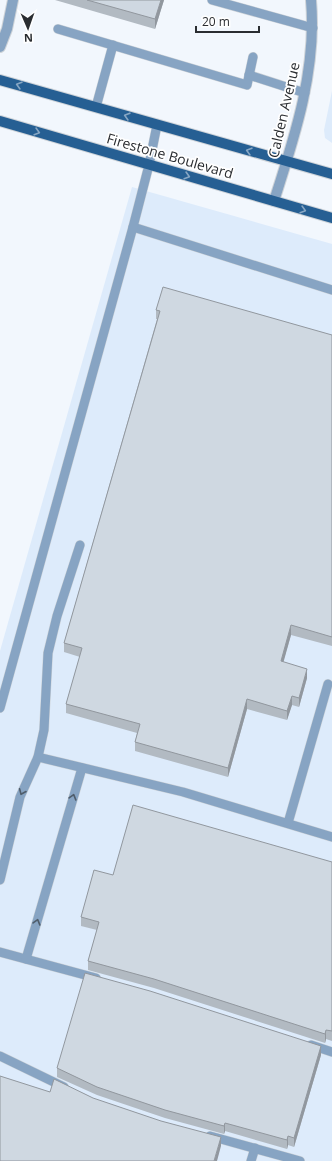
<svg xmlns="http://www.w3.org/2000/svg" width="332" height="1161" viewBox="0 0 332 1161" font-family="'Open Sans',sans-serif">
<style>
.built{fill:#ddebfb}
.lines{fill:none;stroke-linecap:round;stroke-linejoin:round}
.lane-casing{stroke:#ced3d8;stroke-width:10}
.street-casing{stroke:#ced3d8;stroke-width:12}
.primary-casing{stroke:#ced3d8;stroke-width:12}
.lane{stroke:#87a4c3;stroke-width:9}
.street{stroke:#87a4c3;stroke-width:10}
.primary{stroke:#265f93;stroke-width:10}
.wall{fill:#b2bac2}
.shaded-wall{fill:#91979e}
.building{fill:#cfd8e1;stroke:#91979e}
.oneway{stroke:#88a7c4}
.oneway2{stroke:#4f5d6b}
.labels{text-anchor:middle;stroke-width:3.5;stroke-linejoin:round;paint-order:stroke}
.street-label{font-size:14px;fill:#2a2d31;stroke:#fff}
</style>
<rect width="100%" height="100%" fill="#f2f7fd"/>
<!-- built -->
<g class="built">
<path d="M332 91V143L325 138 324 130Z"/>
<path d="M132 187 332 244V1161H0V651Z"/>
</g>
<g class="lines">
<defs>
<g id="lane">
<path d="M212 0 313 28"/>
<path d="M58 29 247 85 253 57"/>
<path d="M249 75 305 93"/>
<path d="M96 107 113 45"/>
<path d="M133 227 332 290"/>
<path d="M0 708 133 227 149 165 157 125"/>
<path d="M38 757 183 792 332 837"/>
<path d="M288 823 328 684"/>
<path d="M0 880 20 797 38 757 44 730 48 653 57 616 80 545"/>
<path d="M0 952 96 978"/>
<path d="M26 959 82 768"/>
<path d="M311 1045 332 1052"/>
<path d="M0 1056 64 1087"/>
<path d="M210 1136 300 1161"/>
<path d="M251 1161 255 1148"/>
</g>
<g id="street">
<path d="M0 47 7 29 13 0"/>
<path d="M274 201C295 136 317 69 311 0"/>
</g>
<g id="primary">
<path d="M0 80 332 174"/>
<path d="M0 121 332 218"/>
</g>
</defs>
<!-- lane casing -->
<use href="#lane" class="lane-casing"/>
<!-- street casing -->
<use href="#street" class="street-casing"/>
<!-- primary casing -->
<use href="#primary" class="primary-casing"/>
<!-- lane -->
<use href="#lane" class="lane"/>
<!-- street -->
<use href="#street" class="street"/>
<!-- primary -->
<use href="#primary" class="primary"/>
</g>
<!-- wall -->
<g class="wall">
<path d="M55 0H164L155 29Z"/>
<path d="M156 310 332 335V646L291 635 283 662 307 678 299 707 292 705 287 720 247 709 228 777 135 751V742L137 733 66 713V704L80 657 64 652V643L157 319H156Z"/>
<path d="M332 862V1041L326 1039 325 1043 154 988 88 970V961L97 930 81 926V917L113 875Z"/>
<path d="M321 1055 294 1147 288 1145 287 1149 225 1131 224 1134 165 1118 97 1095 57 1077V1068Z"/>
</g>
<!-- shaded-wall -->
<g class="shaded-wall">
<path d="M161 0H164L155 29V19Z"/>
<path d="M291 625V635L281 671V661Z"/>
<path d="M307 669V678L299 707V698Z"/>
<path d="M292 696V705L287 720V711Z"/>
<path d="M247 699V709L228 777V768Z"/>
<path d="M326 1030V1039L325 1043V1034Z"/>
<path d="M321 1046V1055L294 1147V1138Z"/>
<path d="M225 1123V1131L224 1134V1126Z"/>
<path d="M288 1136V1145L287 1149V1140Z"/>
<path d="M221 1137V1146L217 1161H214Z"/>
</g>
<!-- building -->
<g class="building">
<path d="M87 0H161L155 19Z"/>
<path d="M163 287 332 335V637L291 625 281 661 307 669 299 698 292 696 287 711 247 699 228 768 135 742 140 724 66 704 82 648 64 643 160 311 156 310Z"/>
<path d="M133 805 332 862V1031L326 1030 325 1034 154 979 88 961 99 922 81 917 94 870 113 875Z"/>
<path d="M85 973 150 991 321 1046 294 1138 288 1136 287 1140 225 1123 224 1126 165 1110 97 1087 57 1068Z"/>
<path d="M0 1076 50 1092 54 1079 93 1098 161 1121 221 1137 214 1161H0Z"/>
</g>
<!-- one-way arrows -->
<defs><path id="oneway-chevron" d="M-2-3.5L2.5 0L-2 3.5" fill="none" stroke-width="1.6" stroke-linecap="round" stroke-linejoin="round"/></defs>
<g class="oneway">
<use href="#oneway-chevron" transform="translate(19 85) rotate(-164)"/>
<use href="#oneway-chevron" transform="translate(127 116) rotate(-164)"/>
<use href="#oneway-chevron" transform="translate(37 132) rotate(16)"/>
<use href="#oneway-chevron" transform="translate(249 151) rotate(-164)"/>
<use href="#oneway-chevron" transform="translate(187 176) rotate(16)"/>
<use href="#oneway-chevron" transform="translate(303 210) rotate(16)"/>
</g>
<g class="oneway2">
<use href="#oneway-chevron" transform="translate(22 792) rotate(113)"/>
<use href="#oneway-chevron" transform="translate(73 797) rotate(-74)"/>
<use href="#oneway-chevron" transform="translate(37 922) rotate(-74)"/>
</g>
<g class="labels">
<!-- street labels -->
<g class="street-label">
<text transform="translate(284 110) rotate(-77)" y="5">Calden Avenue</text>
<text transform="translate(170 156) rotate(16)" y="5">Firestone Boulevard</text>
</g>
</g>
<!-- north arrow -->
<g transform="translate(28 28) rotate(178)" stroke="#ffffff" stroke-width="3" paint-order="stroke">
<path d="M0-3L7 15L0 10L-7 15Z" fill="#2a2d31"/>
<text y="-6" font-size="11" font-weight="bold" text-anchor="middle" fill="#2a2d31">N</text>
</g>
<!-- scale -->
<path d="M196 26v6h63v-6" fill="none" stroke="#2a2d31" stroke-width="2"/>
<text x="202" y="26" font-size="12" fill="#2a2d31" stroke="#ffffff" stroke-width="3" paint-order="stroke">20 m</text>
</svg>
